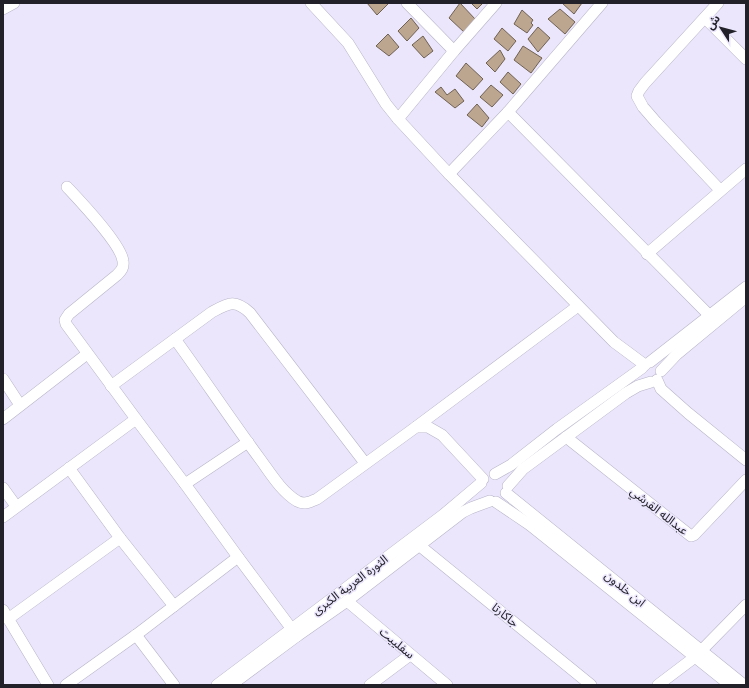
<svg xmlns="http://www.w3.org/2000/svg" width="749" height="688" viewBox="0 0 749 688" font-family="Figtree,'Noto Sans Arabic',sans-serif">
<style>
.building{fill:#bca68f;stroke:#6f6152}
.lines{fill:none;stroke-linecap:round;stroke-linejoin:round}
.minor-casing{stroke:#b8b4c8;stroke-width:12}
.minor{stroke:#fff;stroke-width:11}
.labels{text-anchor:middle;stroke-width:3;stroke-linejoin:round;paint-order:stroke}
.street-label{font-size:12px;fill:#222028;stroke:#ebe6fc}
</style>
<rect width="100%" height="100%" fill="#ebe6fc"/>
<!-- building -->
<g class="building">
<path d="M367 3H389L377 15Z"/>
<path d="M460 3 476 20 465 33 449 18Z"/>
<path d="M471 3H483L477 9Z"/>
<path d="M562 3H582L574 14Z"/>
<path d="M560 9 575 22 565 34 548 19Z"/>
<path d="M522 10 533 20 531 23 533 25 527 33 514 24Z"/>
<path d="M411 18 419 28 407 41 398 31Z"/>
<path d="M538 27 550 38 538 52 528 39Z"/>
<path d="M502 28 516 41 508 51 494 39Z"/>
<path d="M388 34 399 47 389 56 376 46Z"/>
<path d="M423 36 433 51 424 58 412 45Z"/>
<path d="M523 46 542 58 531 73 514 60Z"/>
<path d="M500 50 505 59 495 72 486 63Z"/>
<path d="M466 63 483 79 473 90 456 76Z"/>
<path d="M508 72 521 84 513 94 500 82Z"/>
<path d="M491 85 503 95 492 107 480 97Z"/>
<path d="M441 87 447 95 455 89 464 101 455 108 435 92Z"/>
<path d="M477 104 489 118 482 127 467 115Z"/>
</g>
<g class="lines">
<defs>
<g id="minor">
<path d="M311 3 348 43 386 104 398 119 449 174 614 342 645 365"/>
<path d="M407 3 454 51"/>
<path d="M718 3 645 83 639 91 637 96 643 107 656 122 720 190"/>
<path d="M3 9 14 3"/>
<path d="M705 18 746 59"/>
<path d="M508 112 710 316"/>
<path d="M398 119 454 51 496 3"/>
<path d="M449 174 508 112 602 3"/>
<path d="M67 187C80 201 121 244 123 261 124 268 121 271 117 275L69 314 65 320 66 324 136 419 185 484 238 557 297 636"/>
<path d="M647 254 746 169"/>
<path d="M175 339C204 379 231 420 260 459 271 474 281 491 297 501 304 505 310 502 317 499L416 427H428L442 435 483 479"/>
<path d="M650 362 746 287"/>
<path d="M661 371 677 354 746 297"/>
<path d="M3 379 20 405"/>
<path d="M657 380 661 389 688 413 746 460"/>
<path d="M111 386 212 312C229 303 235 299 250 313L365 463"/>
<path d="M3 419 87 354"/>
<path d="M416 427 578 306"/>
<path d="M566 437 691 536 694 535 746 480"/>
<path d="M69 468 120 538 174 606"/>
<path d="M495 474 511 465 557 429 642 368"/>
<path d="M185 484 248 442"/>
<path d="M508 486 523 469 626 393 638 386 651 382"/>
<path d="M3 488 16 506"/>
<path d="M506 493 744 685"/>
<path d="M496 502 530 525 730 685"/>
<path d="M3 517 136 419"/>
<path d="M420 546 591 685"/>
<path d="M347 601 447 685"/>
<path d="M3 610 48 685"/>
<path d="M8 619 120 538"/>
<path d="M136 635 174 685"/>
<path d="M66 685 136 635 238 557"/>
<path d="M217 685 443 515 481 483"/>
<path d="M231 685 297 636 347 601 463 512 471 508 490 501"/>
<path d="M370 685 410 655"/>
<path d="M658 685 695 657 746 605"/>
</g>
</defs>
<!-- minor casing -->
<use href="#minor" class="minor-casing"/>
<!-- minor -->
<use href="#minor" class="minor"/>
</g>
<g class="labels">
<!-- street labels -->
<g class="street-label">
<text transform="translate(659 511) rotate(38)" y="4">عبدالله القرشي</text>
<text transform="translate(350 585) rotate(-37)" y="4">الثورة العربية الكبرى</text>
<text transform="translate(625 589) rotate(39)" y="4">ابن خلدون</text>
<text transform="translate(505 615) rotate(39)" y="4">جاكارتا</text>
<text transform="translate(397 643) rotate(40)" y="4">سفلييت</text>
</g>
</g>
<!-- border -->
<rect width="749" height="688" fill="none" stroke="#222028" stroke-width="8"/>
<!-- north arrow -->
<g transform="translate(721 28) rotate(306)" stroke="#ebe6fc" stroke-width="3" paint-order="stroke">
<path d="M0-3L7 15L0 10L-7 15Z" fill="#222028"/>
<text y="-6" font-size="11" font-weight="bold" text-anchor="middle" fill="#222028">ش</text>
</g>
</svg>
